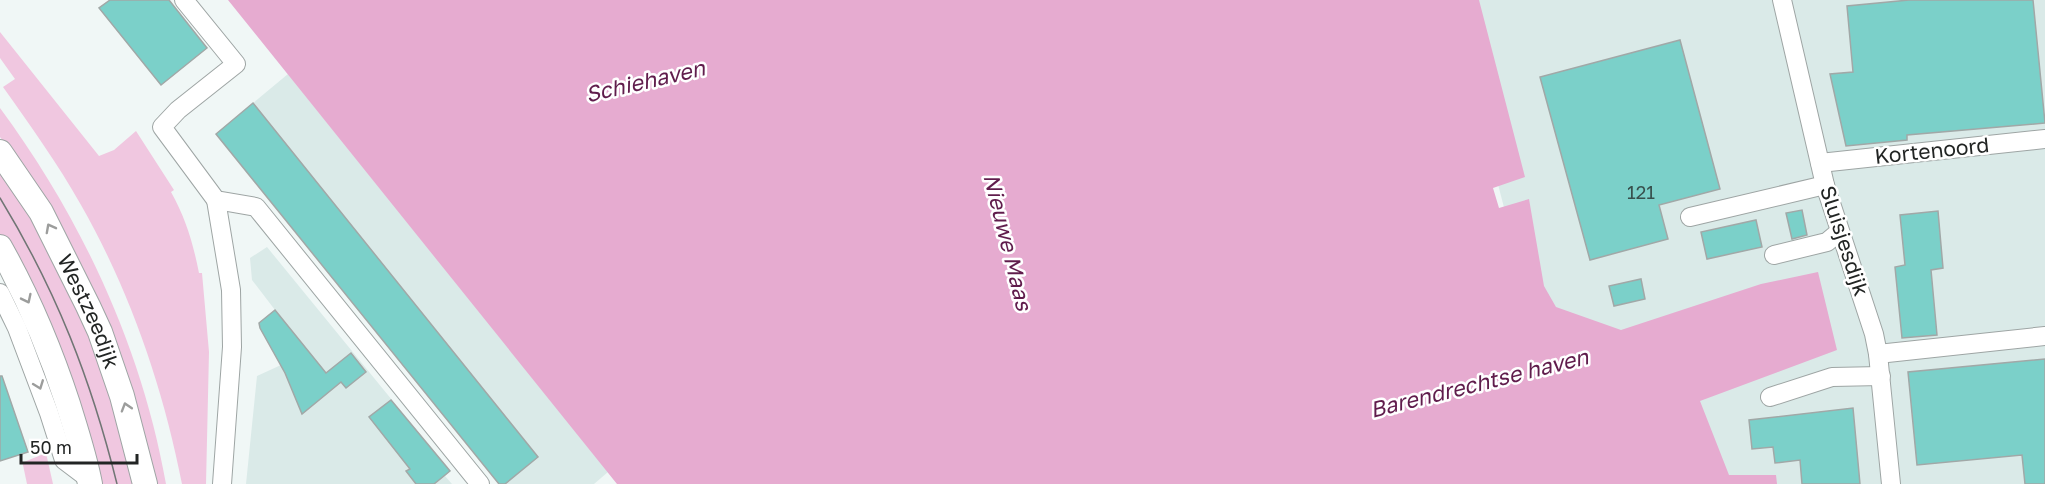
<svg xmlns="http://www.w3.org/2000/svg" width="2045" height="484" viewBox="0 0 2045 484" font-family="'Golos Text',sans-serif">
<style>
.built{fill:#daeae8}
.green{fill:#f0c7e0}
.water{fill:#e6abd0}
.building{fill:#7bd0c9;stroke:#a1a8a7;stroke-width:1.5}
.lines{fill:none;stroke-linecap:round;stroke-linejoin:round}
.minor-casing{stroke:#9ea5a4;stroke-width:20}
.major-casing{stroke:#9ea5a4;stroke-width:26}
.minor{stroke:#fff;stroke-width:18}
.major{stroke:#fff;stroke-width:24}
.tram{stroke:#707574;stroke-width:1.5}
.oneway{stroke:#9c9d9c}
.labels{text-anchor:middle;stroke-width:5;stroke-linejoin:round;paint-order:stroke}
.number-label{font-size:18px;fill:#38504d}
.street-label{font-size:21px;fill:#222524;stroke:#fff}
.water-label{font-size:22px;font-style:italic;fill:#601c4c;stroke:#fff}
</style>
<rect width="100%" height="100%" fill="#f0f7f6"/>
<!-- built -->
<g class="built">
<path d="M1450 0H2045V484H1531L1532 315Z"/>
<path d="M288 74 608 472 594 484H499L216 134Z"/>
<path d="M267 247 450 471 445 476 452 484H246L257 376 281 365 260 328 259 323 275 310 252 280 250 258Z"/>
</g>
<!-- green -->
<g class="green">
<path d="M0 32 99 156 114 150 136 131 174 190 171 192C186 219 193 243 199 273H202L209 352 206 484H182C163 387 130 291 81 205 58 164 30 125 3 87L15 79 0 58Z"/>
<path d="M0 108C82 219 142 348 166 484H152L14 156 0 137Z"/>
<path d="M0 163 80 302 139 484H95L0 238Z"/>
<path d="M46 453 53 484H27L23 465 24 462Z"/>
</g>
<!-- water -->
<path class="water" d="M228 0H1479L1525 177 1493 188 1499 208 1529 199 1544 286 1556 307 1621 330 1761 284 1818 272 1837 350 1700 401 1729 475H1776L1777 484H617Z"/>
<!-- building -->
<g class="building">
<path d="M110 0H169L207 48 161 85 99 8Z"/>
<path d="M1909 0H2033L2045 123 1907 135V140L1846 146 1830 74 1853 72 1847 6Z"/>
<path d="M1680 40 1720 189 1659 205 1668 239 1590 260 1540 77Z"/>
<path d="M253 103 538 457 505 484H499L216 134Z"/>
<path d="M1802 210 1807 235 1792 239 1786 213Z"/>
<path d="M1938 211 1943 268 1931 270 1937 335 1902 338 1895 267 1905 265 1900 215Z"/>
<path d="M1756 220 1762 247 1707 259 1701 232Z"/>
<path d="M1641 279 1645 299 1614 306 1609 286Z"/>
<path d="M275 310 326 373 351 353 366 372 346 388 341 382 302 414 285 373 260 328 259 323Z"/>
<path d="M2045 359V484H2025L2022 455 1917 465 1908 372Z"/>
<path d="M0 376H2L28 452 0 461Z"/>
<path d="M391 400 450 471 434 484H416L406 471 410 469 369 417Z"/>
<path d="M1853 408 1860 484H1802L1800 460 1775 463 1773 447 1752 449 1749 420Z"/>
</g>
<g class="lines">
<defs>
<g id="minor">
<path d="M184 0 236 64 178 110 162 127 216 200 256 207 480 484"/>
<path d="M1782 0 1825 185 1874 334 1878 354 1891 484"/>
<path d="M1820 163 2045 139"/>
<path d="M216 200 231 290 232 347 222 484"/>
<path d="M1690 217 1825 185"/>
<path d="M1774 255 1827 242 1839 232"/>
<path d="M0 293 17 328 49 413 64 460 89 479"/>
<path d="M1878 354 2045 336"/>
<path d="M1770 397 1832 377 1881 376"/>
</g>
<g id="major">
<path id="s1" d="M0 152 41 212 88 306 100 332 122 396 145 484"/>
<path d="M0 247C28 297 50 349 68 404 76 430 85 457 90 484"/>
</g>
</defs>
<!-- minor casing -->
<use href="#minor" class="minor-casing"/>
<!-- major casing -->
<use href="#major" class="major-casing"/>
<!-- minor -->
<use href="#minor" class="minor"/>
<!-- major -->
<use href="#major" class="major"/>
<!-- tram -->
<path class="tram" d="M0 198C56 290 91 379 117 484"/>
</g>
<!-- one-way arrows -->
<defs><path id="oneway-chevron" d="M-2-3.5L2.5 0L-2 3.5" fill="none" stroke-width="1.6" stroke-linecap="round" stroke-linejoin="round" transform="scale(1.5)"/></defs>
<g class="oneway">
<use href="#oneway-chevron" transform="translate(50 228) rotate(-118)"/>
<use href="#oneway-chevron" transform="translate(27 299) rotate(64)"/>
<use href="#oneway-chevron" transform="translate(39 385) rotate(69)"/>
<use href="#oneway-chevron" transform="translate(126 407) rotate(-107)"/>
</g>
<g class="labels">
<!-- number labels -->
<g class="number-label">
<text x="1641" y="199">121</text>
</g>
<!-- street labels -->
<g class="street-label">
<text transform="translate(1932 151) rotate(-6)" y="7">Kortenoord</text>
<text transform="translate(1844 241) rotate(72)" y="7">Sluisjesdijk</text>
<text dy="7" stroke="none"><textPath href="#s1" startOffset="183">Westzeedijk</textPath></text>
</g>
<!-- water labels -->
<g class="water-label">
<text transform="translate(645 81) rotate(-13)" y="8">Schiehaven</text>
<text transform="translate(1008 242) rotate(76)" y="8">Nieuwe Maas</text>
<text transform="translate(1479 383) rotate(-14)" y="8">Barendrechtse haven</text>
</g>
</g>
<!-- scale -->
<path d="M21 454v9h116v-9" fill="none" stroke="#222524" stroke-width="3"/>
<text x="30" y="454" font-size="18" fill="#222524" stroke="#ffffff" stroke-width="4.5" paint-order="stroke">50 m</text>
</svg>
